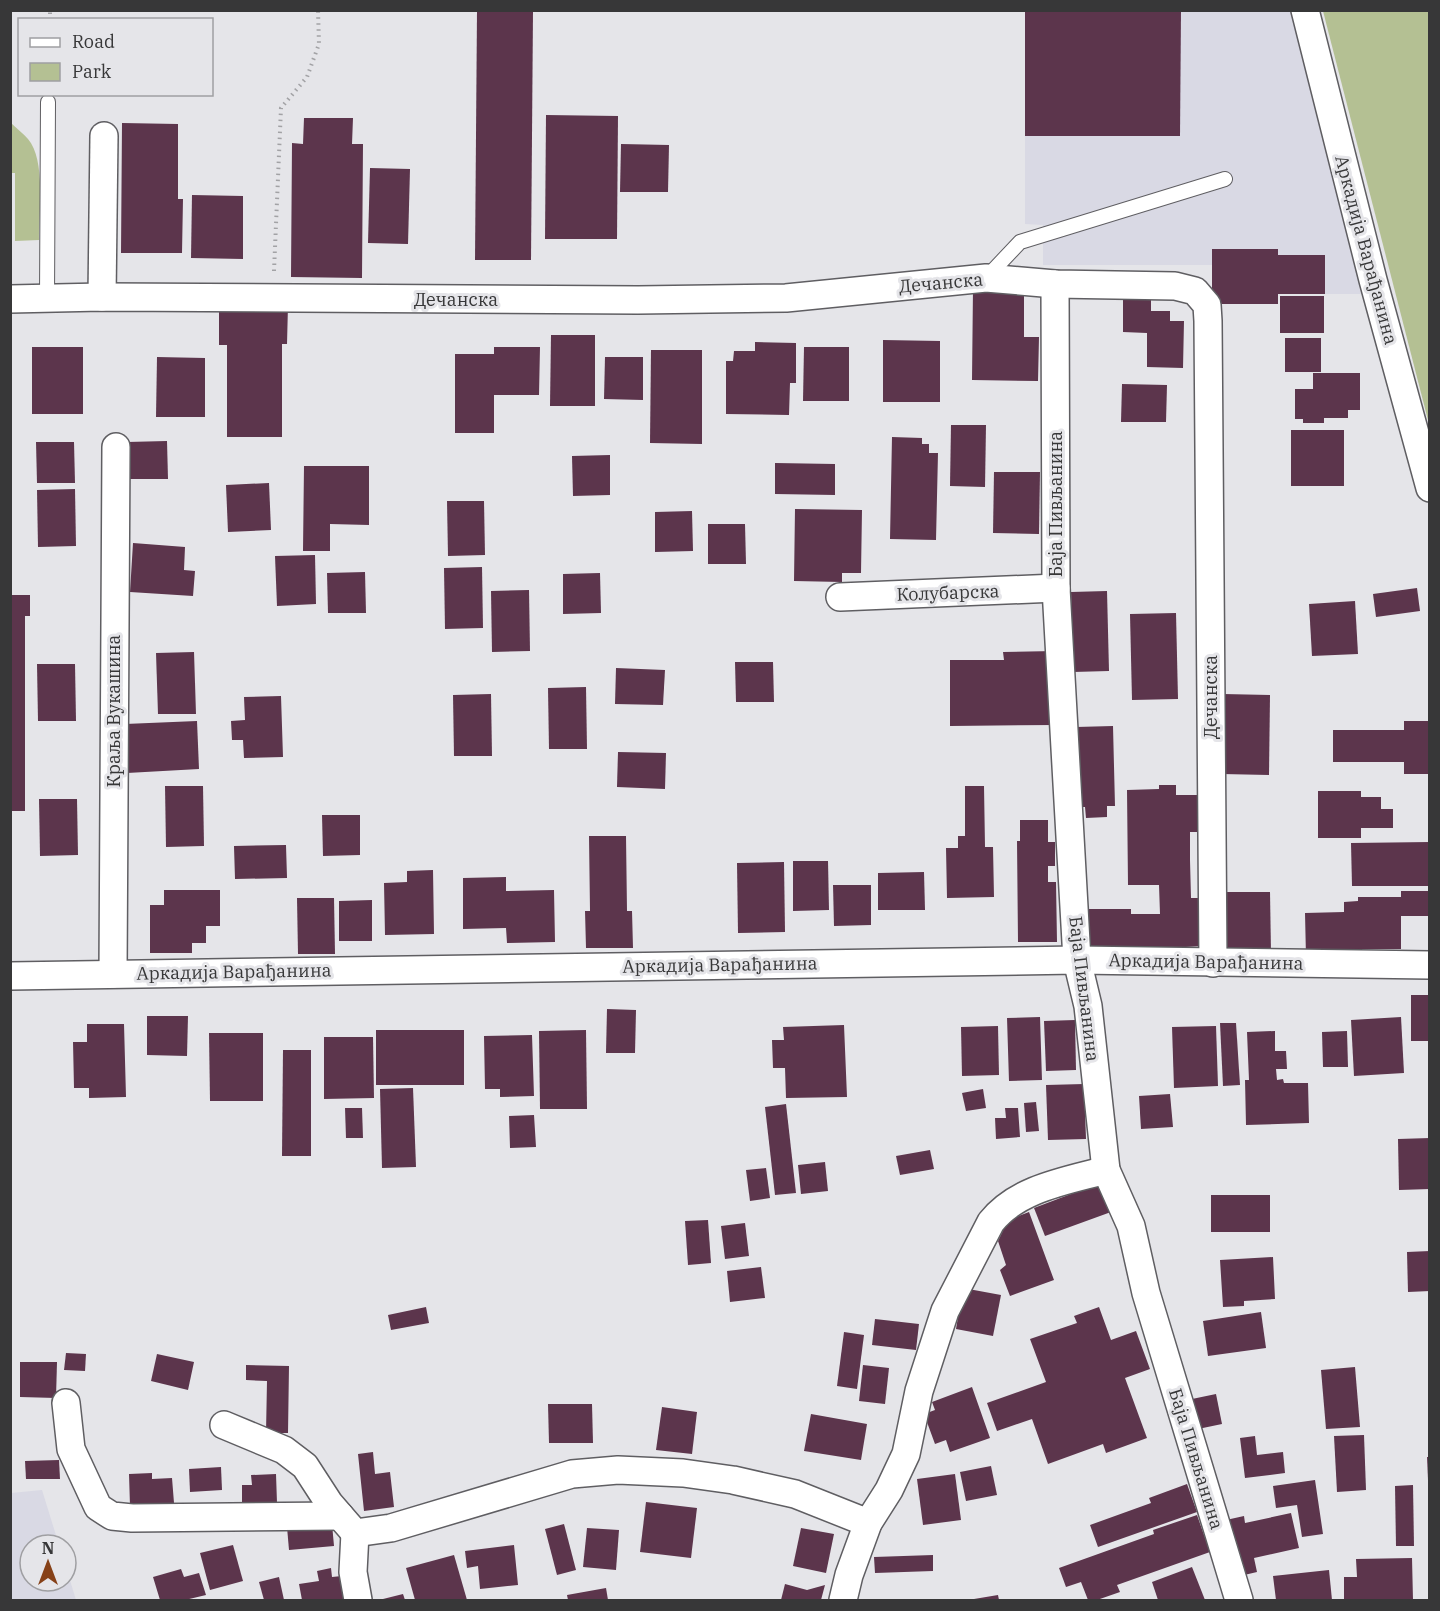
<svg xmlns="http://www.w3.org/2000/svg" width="1440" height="1611" viewBox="0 0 1440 1611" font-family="'IBM Plex Serif',serif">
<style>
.built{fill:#d9d9e4}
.green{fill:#b4c093}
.building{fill:#5c354c}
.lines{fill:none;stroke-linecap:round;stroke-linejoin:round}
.lane-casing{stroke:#5f5e62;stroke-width:16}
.street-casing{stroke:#5f5e62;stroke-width:30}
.path{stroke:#a2a2a5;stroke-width:4;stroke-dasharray:1.5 4.5;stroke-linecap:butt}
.lane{stroke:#fff;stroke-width:14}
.street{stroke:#fff;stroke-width:27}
.labels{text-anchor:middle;stroke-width:6;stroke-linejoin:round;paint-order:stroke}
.street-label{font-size:18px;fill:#373738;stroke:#e5e5e9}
</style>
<rect width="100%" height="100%" fill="#e5e5e9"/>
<!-- built -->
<g class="built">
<path d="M1025 11H1294L1361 294H1278L1212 304V265H1043V225L1025 224Z"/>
<path d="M42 1490 59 1545H30V1581H66V1567L76 1600H11V1493Z"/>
</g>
<!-- green -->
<g class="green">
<path d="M1323 11H1429V424Z"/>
<path d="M11 123C16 128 23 133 28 139 46 160 39 213 39 240L15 241V173H11Z"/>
</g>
<!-- building -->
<g class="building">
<path d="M1025 10H1181L1180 136H1025Z"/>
<path d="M477 11H533L531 260H475Z"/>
<path d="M546 115 618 116 617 239H545Z"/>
<path d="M304 118H353L352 144H363L362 278 291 277 292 143 303 144Z"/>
<path d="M122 123 178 124V199H183L182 253H121Z"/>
<path d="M621 144 669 145 668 192H620Z"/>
<path d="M370 168 410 169 408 244 368 243Z"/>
<path d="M192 195 243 196V259L191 258Z"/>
<path d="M1212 249H1278V255H1325V294H1278V304H1212Z"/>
<path d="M973 288 1024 289V337H1039L1038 381 972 380Z"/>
<path d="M1123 294H1151V311H1170V321H1184L1183 368 1147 367V333L1123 332Z"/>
<rect x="1280" y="296" width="44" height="37"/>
<path d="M219 304 288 305 287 344H282V437H227V345H219Z"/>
<path d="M551 335H595V406H550Z"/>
<rect x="1285" y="338" width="36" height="34"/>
<path d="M883 340 940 341V402H883Z"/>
<path d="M755 342 796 343V383H790L789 415 726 414V361H733L734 351H755Z"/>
<rect x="32" y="347" width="51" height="67"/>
<path d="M494 347H540L539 395H494V433H455V354H494Z"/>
<path d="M804 347H849V401H803Z"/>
<path d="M651 350H702V444L650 443Z"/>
<path d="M157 357 205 358V417H156Z"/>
<path d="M605 357H643V400L604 399Z"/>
<path d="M1313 373H1360V410H1348V418H1324V423H1303V419H1295V389H1313Z"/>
<path d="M1122 384 1167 385 1166 422H1121Z"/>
<path d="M951 425H986L985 487 950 486Z"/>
<rect x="1291" y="430" width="53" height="56"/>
<path d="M892 437 922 438V444H929V453H938L936 540 890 539Z"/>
<path d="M167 441 168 479H127V442Z"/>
<path d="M36 442H74L75 483H37Z"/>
<path d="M610 455V495L573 496 572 456Z"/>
<path d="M775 463 835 464V495L775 494Z"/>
<path d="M304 466H369V525L330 524V551H303Z"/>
<path d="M994 472H1040L1039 534 993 533Z"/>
<path d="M269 483 271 530 228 532 226 485Z"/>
<path d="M75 489 76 546 38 547 37 490Z"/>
<path d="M447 501H484L485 555 448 556Z"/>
<path d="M795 509 862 510 861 573H842V582L794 581Z"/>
<path d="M692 511 693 551 655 552V512Z"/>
<path d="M708 524H745L746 564H708Z"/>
<path d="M133 543 185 547 184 570 195 571 193 596 130 592Z"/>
<path d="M315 555 316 604 277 606 275 556Z"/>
<path d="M482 567 483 628 445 629 444 568Z"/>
<path d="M365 572 366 613H328L327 573Z"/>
<path d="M600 573 601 613 563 614V574Z"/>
<path d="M1417 588 1420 611 1376 617 1373 594Z"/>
<path d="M529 590 530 651 492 652 491 591Z"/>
<path d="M1107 591 1109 671 1073 672 1071 592Z"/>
<path d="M10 595H30V616H25V811H10Z"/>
<path d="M1355 601 1358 654 1312 656 1309 604Z"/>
<path d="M1176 613 1178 699 1132 700 1130 614Z"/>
<path d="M1055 651V725L950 726V660H1004L1003 652Z"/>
<path d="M194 652 196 714H158L156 653Z"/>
<path d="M735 662H773L774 702H736Z"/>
<path d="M37 664H75L76 721H38Z"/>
<path d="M616 668 665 670 663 705 615 704Z"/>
<path d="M586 687 587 749H549L548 688Z"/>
<path d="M491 694 492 756H454L453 695Z"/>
<path d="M1223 694 1270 695 1269 775 1222 774Z"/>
<path d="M281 696 283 757 244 758 243 740H232L231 721 245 720 244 697Z"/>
<path d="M197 721 199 769 127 773 125 724Z"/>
<path d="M1404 721H1430V774H1404V762H1333V730H1404Z"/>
<path d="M1113 726 1115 806H1107V817L1086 818 1085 807H1078L1076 727Z"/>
<path d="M618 752 666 753 665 789 617 787Z"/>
<path d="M1159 785H1176V795H1202V832H1190V860L1191 898H1202V946L1186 947V950L1132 954V946H1084V909H1131V914H1160L1159 885H1128L1127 790 1159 789Z"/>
<path d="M165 786H203L204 846 166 847Z"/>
<path d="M965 786H984L985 847H993L994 897 947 898 946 848H958V836H965Z"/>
<path d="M1318 791H1361V797H1381V809H1393V828H1361V838H1318Z"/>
<path d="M39 799H77L78 855 40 856Z"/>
<path d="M322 815H360V855L323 856Z"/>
<path d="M1020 820H1048V842H1055V866H1048V882H1056L1057 942H1018L1017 841H1020Z"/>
<path d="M589 836H626L627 911H632L633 948H586L585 911H590Z"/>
<path d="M1430 842V886H1352L1351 843Z"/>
<path d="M286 845 287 878 235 879 234 846Z"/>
<path d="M793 861H828L829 910 793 911Z"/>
<path d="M784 862 785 932 738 933 737 863Z"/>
<path d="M433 870 434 934 385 935 384 883 407 882V871Z"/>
<path d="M924 872 925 910H878V873Z"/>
<path d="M506 877V891L554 890 555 942 507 943 506 928 463 929V878Z"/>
<path d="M833 885H871V925L834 926Z"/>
<path d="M164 890H220V926H206V943H192V953H150V905H164Z"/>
<path d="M1401 891H1430V916H1401V949H1362V957H1306L1305 913 1344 912V902L1358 901V897H1401Z"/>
<path d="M1226 892H1270L1271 953H1226Z"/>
<path d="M297 898H334L335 954H298Z"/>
<path d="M372 900V941H339V901Z"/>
<rect x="1411" y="995" width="19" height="46"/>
<path d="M607 1009 636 1010 635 1053H606Z"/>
<path d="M147 1016H188L187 1056 147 1055Z"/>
<path d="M1040 1017 1042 1080 1009 1081 1007 1018Z"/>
<path d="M1401 1017 1404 1073 1354 1076 1351 1020Z"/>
<path d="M1075 1020 1076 1070 1046 1071 1044 1021Z"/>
<path d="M1220 1023H1236L1240 1085 1223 1086Z"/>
<path d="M87 1024H124L126 1097 89 1098V1088H74L73 1042H87Z"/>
<path d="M844 1025 847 1097 786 1098 785 1068H773L772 1040H784L783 1027Z"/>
<path d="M998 1026 999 1075 962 1076 961 1027Z"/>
<path d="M1216 1026 1218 1086 1174 1088 1172 1027Z"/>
<rect x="376" y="1030" width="88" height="55"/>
<path d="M586 1030 587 1109H540L539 1031Z"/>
<path d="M1275 1031V1051H1286L1287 1069H1276L1277 1080 1283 1079 1284 1083H1308L1309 1123 1246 1125 1245 1080H1249L1247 1032Z"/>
<path d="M1347 1031 1348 1067H1323L1322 1032Z"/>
<path d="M209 1033H263V1101H210Z"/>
<path d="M532 1035 534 1096 500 1097V1089H485L484 1036Z"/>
<path d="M324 1037H373L374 1098 324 1099Z"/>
<path d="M283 1050H311V1156H282Z"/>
<path d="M1084 1084 1086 1139 1048 1140 1046 1085Z"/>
<path d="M413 1088 416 1167 382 1168 380 1089Z"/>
<path d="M983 1089 986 1108 966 1111 962 1093Z"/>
<path d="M1170 1094 1173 1127 1141 1129 1139 1096Z"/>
<path d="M1036 1102 1039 1131 1026 1132 1024 1103Z"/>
<path d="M786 1104 796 1193 775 1195 765 1107Z"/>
<path d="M345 1108H362L363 1138H346Z"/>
<path d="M1005 1108H1018L1020 1137 996 1139 995 1118H1006Z"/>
<path d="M534 1115 536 1147 510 1148 509 1116Z"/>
<path d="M1430 1138V1189L1399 1190 1398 1139Z"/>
<path d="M930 1150 934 1169 900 1175 896 1156Z"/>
<path d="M825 1162 828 1191 801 1194 798 1165Z"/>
<path d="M766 1168 770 1198 750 1201 746 1170Z"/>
<path d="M1100 1183 1111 1212 1045 1236 1034 1208Z"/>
<rect x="1211" y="1195" width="59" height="37"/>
<path d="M1029 1212 1054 1280 1010 1296 1000 1270 1006 1265 998 1241 1008 1220Z"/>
<path d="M708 1220 711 1263 688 1265 685 1221Z"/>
<path d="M745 1223 749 1256 725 1259 721 1226Z"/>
<path d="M1430 1251V1291L1408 1292 1407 1252Z"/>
<path d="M1273 1257 1275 1299 1244 1301V1306L1223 1307 1220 1260Z"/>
<path d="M761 1267 765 1298 730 1302 727 1271Z"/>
<path d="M963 1288 1001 1295 993 1336 956 1329Z"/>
<path d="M426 1307 429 1323 391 1330 388 1315Z"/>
<path d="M1099 1307 1111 1340 1136 1331 1150 1369 1125 1378 1147 1438 1106 1453 1103 1444 1048 1464 1032 1419 997 1431 987 1403 1046 1382 1030 1339 1077 1323 1074 1316Z"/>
<path d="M1261 1312 1266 1348 1208 1356 1203 1321Z"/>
<path d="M875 1319 919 1324 916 1350 872 1345Z"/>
<path d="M844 1332 864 1335 857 1389 837 1386Z"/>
<path d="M66 1353 86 1354 85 1371 64 1370Z"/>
<path d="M157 1354 194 1362 188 1390 151 1381Z"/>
<path d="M20 1362H57L56 1398 20 1397Z"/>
<path d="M246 1365 289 1366 288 1433H266L267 1381 246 1380Z"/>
<path d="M863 1365 889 1368 885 1404 859 1401Z"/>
<path d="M1355 1367 1360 1427 1326 1429 1321 1370Z"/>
<path d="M972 1387 990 1438 950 1452 946 1440 935 1444 924 1414 935 1410 932 1402Z"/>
<path d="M1216 1394 1222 1424 1198 1429 1192 1399Z"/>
<path d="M548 1404H592L593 1443H549Z"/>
<path d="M662 1407 697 1412 692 1454 656 1450Z"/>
<path d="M811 1414 867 1424 861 1460 804 1451Z"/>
<path d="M1364 1435 1366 1490 1337 1492 1334 1436Z"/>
<path d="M1255 1436 1257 1455 1283 1452 1285 1473 1245 1478 1240 1438Z"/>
<path d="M373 1452 375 1474 390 1472 394 1507 364 1511 358 1454Z"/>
<path d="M1427 1457H1430V1480H1428Z"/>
<path d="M59 1460 60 1479H26L25 1461Z"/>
<path d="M991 1466 997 1495 966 1501 960 1472Z"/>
<path d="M221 1467 222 1490 190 1492 189 1469Z"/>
<path d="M152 1473V1479L172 1478 174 1503 130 1506 129 1474Z"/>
<path d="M276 1474 277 1503 242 1504V1485H252L251 1475Z"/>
<path d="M955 1474 961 1520 923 1525 917 1479Z"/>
<path d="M1315 1480 1323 1534 1302 1537 1297 1505 1276 1508 1273 1486Z"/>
<path d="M1187 1484 1197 1512 1098 1547 1090 1525 1151 1503 1149 1498Z"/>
<path d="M1413 1485 1414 1546H1396L1395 1486Z"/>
<path d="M646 1502 697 1508 691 1558 640 1552Z"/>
<path d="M1291 1513 1299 1548 1254 1558 1257 1572 1240 1576 1226 1520 1244 1516 1245 1523Z"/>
<path d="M1197 1515 1210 1552 1117 1585 1120 1592 1097 1600H1088L1081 1582 1066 1587 1059 1568 1154 1534 1153 1530Z"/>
<path d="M332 1524 334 1546 289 1550 287 1527Z"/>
<path d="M564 1524 576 1570 557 1575 545 1529Z"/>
<path d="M587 1528 619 1530 616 1570 583 1567Z"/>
<path d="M801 1528 834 1534 826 1573 793 1566Z"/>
<path d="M233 1545 243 1581 210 1590 200 1553Z"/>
<path d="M514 1545 518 1585 480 1589 478 1566 467 1568 465 1551Z"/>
<path d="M454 1555 467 1600H415L406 1568Z"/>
<path d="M933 1555V1571L875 1573 874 1557Z"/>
<path d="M1412 1558 1413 1600H1344V1577H1357L1356 1559Z"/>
<path d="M1192 1567 1205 1600H1158L1152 1582Z"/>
<path d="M331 1568 332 1577 342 1576 345 1600H302L299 1584 319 1581 317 1571Z"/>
<path d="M181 1569 184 1577 199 1573 206 1595 185 1600H160L153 1577Z"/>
<path d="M1329 1570 1332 1600H1276L1273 1576Z"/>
<path d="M279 1577 284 1600H264L259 1582Z"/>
<path d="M785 1584 807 1590 825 1585 821 1600H781Z"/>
<path d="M606 1588 608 1600H568L567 1595Z"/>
<path d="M403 1594 405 1600H379Z"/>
<path d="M998 1595 999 1600H974V1599Z"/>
</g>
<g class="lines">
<defs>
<g id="lane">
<path d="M986 278 1020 242 1225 179"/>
<path d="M47 299 48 102"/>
</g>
<g id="street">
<path d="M1305 10 1373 280 1430 488"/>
<path d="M1055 284 1056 588 1066 766 1077 960 1088 1006 1106 1170 1131 1226 1146 1293 1239 1600"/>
<path d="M102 297 104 136"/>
<path d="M10 299 102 297 638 300 786 298 986 278 1055 284 1175 286 1195 291 1207 305 1208 321 1213 963"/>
<path d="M840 597 1056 588"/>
<path d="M113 974 116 447"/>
<path d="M10 976 1077 960 1430 965"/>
<path d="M66 1403 71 1449 98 1507 112 1516 132 1518 340 1516"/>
<path d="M224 1425 284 1450 305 1466 329 1503 355 1533 391 1528 572 1474 618 1470 683 1473 733 1480 795 1494 868 1523"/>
<path d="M355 1533 353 1572 358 1600"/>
<path d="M843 1600 849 1575 868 1523 889 1490 906 1454 919 1391 945 1311 991 1222C1018 1188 1066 1181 1106 1170"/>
</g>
</defs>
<!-- lane casing -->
<use href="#lane" class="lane-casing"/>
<!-- street casing -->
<use href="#street" class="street-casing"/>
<!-- path -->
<g class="path">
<path d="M50 20V10"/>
<path d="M274 271 281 108 307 77 319 44 318 10"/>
</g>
<!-- lane -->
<use href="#lane" class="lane"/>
<!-- street -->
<use href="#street" class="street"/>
</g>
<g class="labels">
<!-- street labels -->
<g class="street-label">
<text transform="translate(1366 250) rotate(75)" y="6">Аркадија Варађанина</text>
<text transform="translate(941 283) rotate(-5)" y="6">Дечанска</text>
<text x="456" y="306">Дечанска</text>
<text transform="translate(1056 504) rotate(-90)" y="6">Баја Пивљанина</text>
<text transform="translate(948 593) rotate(-2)" y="6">Колубарска</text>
<text transform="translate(1211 697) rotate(-90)" y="6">Дечанска</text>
<text transform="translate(114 711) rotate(-90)" y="6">Краља Вукашина</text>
<text transform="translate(1206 962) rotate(1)" y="6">Аркадија Варађанина</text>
<text transform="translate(720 965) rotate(-1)" y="6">Аркадија Варађанина</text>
<text transform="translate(234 972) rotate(-1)" y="6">Аркадија Варађанина</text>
<text transform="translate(1084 989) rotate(83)" y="6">Баја Пивљанина</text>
<text transform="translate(1196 1459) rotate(73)" y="6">Баја Пивљанина</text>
</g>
</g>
<!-- border -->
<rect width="1440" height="1611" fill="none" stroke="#373738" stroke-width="24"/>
<!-- legend -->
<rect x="18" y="18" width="195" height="78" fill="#e5e5e9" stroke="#9f9fa2" stroke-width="1.5"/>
<rect x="30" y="38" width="30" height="9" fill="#ffffff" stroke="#9f9fa2" stroke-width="1.5"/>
<text x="72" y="48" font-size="18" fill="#373738">Road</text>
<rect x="30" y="63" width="30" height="18" fill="#b4c093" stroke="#9f9fa2" stroke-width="1.5"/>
<text x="72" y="78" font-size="18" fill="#373738">Park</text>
<!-- north arrow -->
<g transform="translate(48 1563)"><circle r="28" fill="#e5e5e9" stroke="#9f9fa2" stroke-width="1.5"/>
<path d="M0-4.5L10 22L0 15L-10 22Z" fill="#864118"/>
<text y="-9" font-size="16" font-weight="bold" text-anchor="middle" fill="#373738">N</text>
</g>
</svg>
